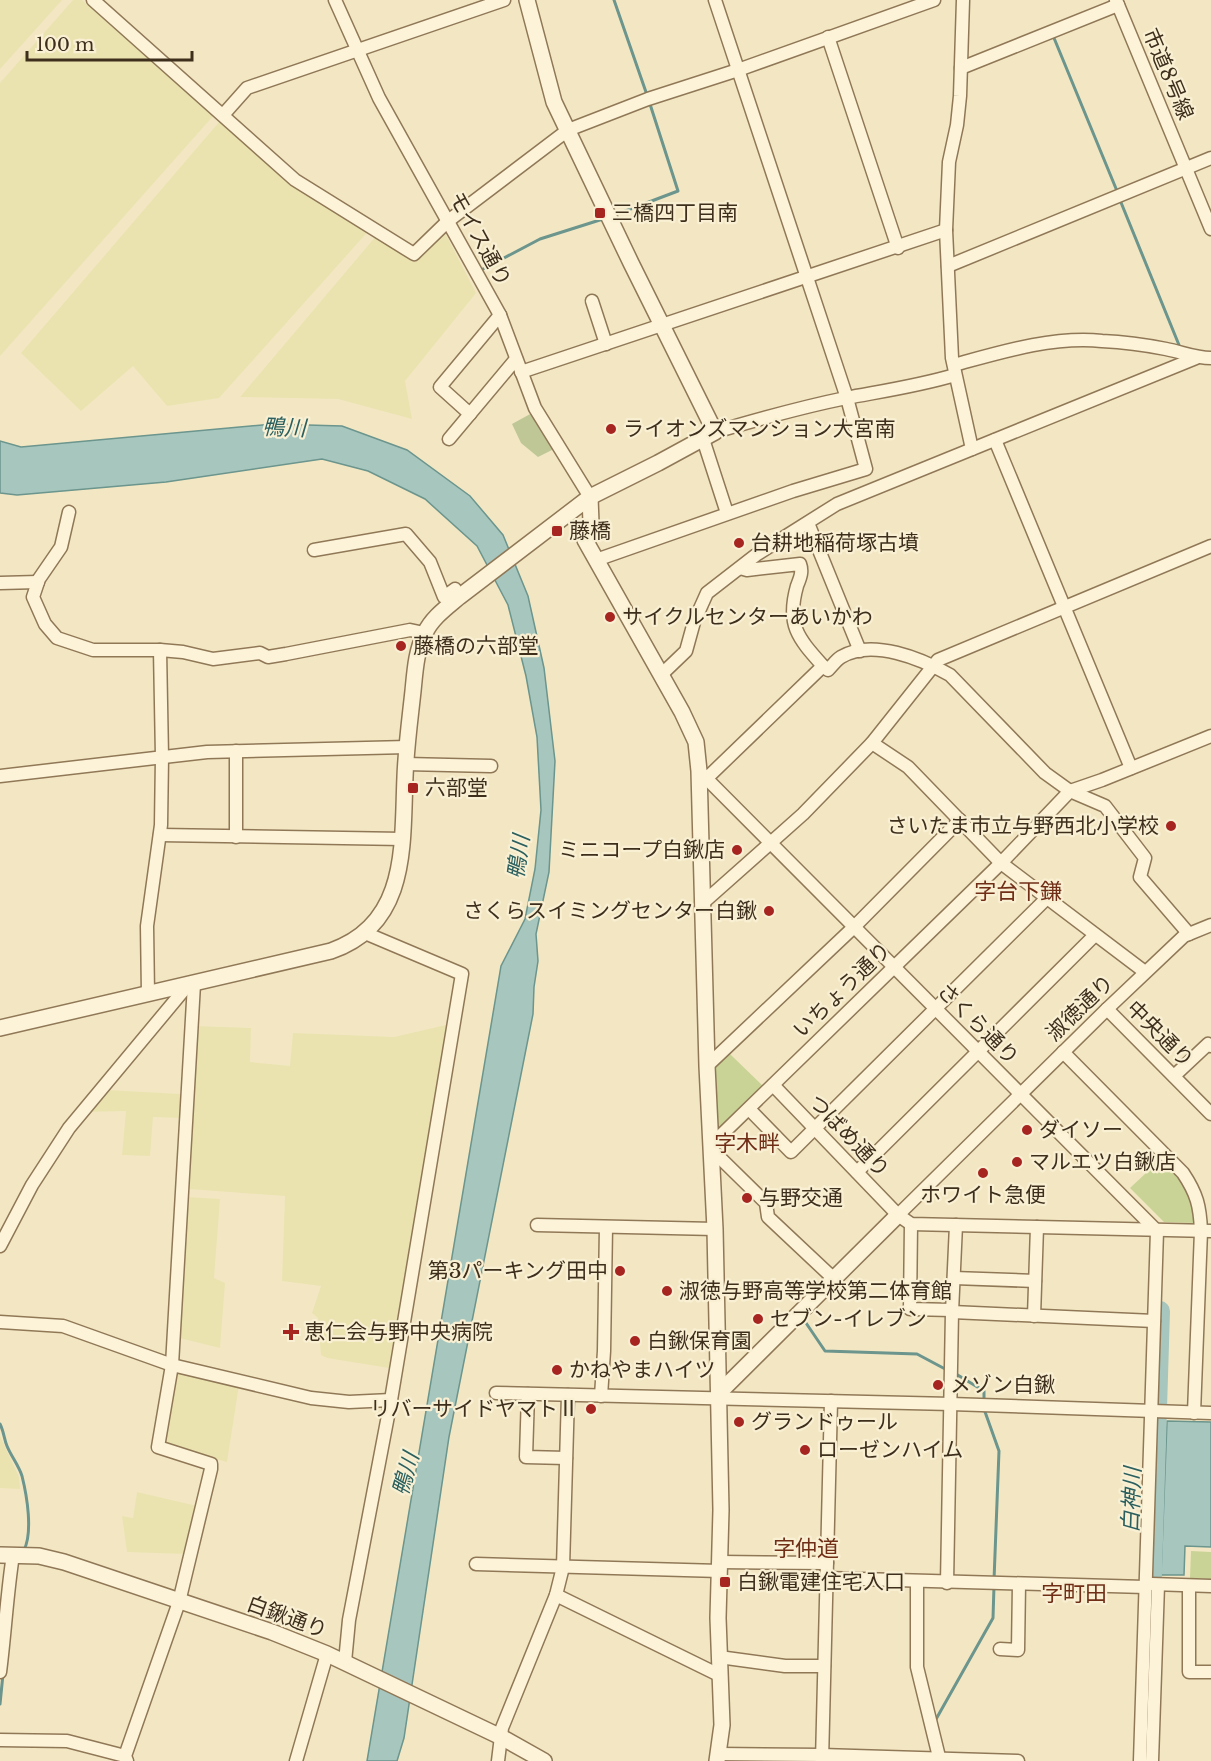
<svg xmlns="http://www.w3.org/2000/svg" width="1211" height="1761" viewBox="0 0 1211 1761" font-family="'Libre Baskerville','Noto Sans JP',serif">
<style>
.farmland{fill:#eae3b0}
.green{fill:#c9d396}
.cemetery{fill:#bfc796}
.water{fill:#a6c6be;stroke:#6b958d;stroke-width:1.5}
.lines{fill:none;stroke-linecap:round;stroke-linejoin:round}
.stream{stroke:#6b958d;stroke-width:3}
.river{stroke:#a6c6be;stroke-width:20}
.minor-casing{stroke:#907857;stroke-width:15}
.tertiary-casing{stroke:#907857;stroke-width:18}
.minor{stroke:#fcf3d8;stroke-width:12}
.tertiary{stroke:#fcf3d8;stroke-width:15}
.poi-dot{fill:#a62520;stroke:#f9f0d4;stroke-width:2}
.labels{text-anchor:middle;stroke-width:4.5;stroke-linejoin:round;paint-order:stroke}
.street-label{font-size:21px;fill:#3e2f1d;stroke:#f9f0d4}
.poi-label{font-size:21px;fill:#3e2f1d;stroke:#f9f0d4;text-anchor:start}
.water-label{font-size:22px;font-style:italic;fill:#2b605f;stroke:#f9f0d4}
.neighbourhood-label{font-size:22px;fill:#702e17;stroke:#f9f0d4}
</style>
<rect width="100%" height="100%" fill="#f3e7c3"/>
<!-- farmland -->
<g class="farmland">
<path d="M0 0H62L0 69Z"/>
<path d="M73 0H82L214 115 0 356V83Z"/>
<path d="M220 121 372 227 219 398 167 406 133 366 81 411 21 353Z"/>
<path d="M444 231 476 293 405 381 412 419 338 399 240 397 376 236 418 258Z"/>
<path d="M450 1024 389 1368 327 1358 321 1355 318 1318 312 1313 321 1286 282 1281 285 1196 189 1189 195 1026 251 1028 250 1062 290 1066 293 1033 394 1037Z"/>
<path d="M107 1090 180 1094 182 1118 153 1117 150 1156 122 1155 126 1111 84 1112Z"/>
<path d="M186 1197 220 1199 214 1278 225 1283 220 1348 175 1337Z"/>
<path d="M175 1371 239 1385 227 1462 164 1445Z"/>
<path d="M0 1436 19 1477 20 1489 0 1488Z"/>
<path d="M137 1492 197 1506 186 1554 127 1552 122 1516 133 1518Z"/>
</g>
<!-- green -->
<g class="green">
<path d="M730 1054 765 1088 723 1129 716 1126 715 1067Z"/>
<path d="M1162 1158C1184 1181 1189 1188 1196 1219L1194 1223 1164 1222 1130 1188Z"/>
<path d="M1191 1551 1211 1552V1579L1190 1578Z"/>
</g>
<!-- cemetery -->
<path class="cemetery" d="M532 413 554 449 538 457 521 443 512 424Z"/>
<!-- water -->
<g class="water">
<path d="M273 424 342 426 407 450 470 496 503 535 528 596 544 668 555 761 549 872 536 934 538 961 534 987 533 1014 449 1437 404 1738 397 1761H367L501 966 525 919 535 869 541 810 537 737 526 676 508 605 477 546 425 499 368 471 322 459 166 482 17 495 0 493V441L21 447Z"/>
<path d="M1167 1421 1211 1422V1547L1185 1546 1184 1575H1161Z"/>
</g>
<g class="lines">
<!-- stream -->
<g class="stream">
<path d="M614 0 647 95"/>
<path d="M1054 38 1117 191"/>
<path d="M1120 200 1179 345"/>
<path d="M612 216 678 191 649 101"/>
<path d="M483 269 540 239 603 219"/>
<path d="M804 1320 825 1351 917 1354 947 1370"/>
<path d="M956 1374 984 1391V1402"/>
<path d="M984 1409 999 1451 994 1580"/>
<path d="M0 1424C4 1432 4 1439 7 1446 11 1456 19 1466 22 1476 27 1496 33 1532 24 1550"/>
<path d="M0 1704 3 1674"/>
<path d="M935 1721 993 1618 994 1586"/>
</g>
<!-- river -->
<path class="river" d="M1148 1702 1160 1311"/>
<defs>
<g id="minor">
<path d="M93 0 295 180 414 254 448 221 568 130 648 99 738 70 934 0"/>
<path d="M335 0 379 98 500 315 535 408 590 497"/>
<path d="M963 0 960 96 957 125 949 162 946 230 952 358 972 449"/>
<path d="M1116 0 1211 229"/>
<path d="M828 37 898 248"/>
<path d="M961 68 1118 5"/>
<path d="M223 115 247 88 504 0"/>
<path d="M948 266 1211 158"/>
<path d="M592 301 606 344"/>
<path d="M954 365C1001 352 1053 336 1102 341 1124 342 1146 345 1166 349 1182 352 1195 358 1211 358"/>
<path d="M521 372 946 230"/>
<path d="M470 414 440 387 500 315"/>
<path d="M715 432C759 419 802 407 846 398 883 391 918 386 955 375"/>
<path d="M449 439 516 359"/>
<path d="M703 439 727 513"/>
<path d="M995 440 1131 768"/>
<path d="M69 512 61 547 39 579 33 597 45 624 57 638 93 650H160L183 652 213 659 260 653 268 657 286 654 410 630 424 633"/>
<path d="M808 523 860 651"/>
<path d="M314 550 406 534 430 562 444 597 455 589"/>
<path d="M596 560 793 491 866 469 847 398 715 0"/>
<path d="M740 568 747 570 800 564C803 572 800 578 797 586 786 625 798 638 823 666"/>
<path d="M0 583 38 582"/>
<path d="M662 674 686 651 694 622 707 593 756 555 837 504 1196 358"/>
<path d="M872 743 908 767 1001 863 1145 972"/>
<path d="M406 764 491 766"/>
<path d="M702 774 1157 1231"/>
<path d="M0 776 207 752 407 747"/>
<path d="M707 778 823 666 828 670C832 666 836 660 841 657 872 638 922 659 950 675L1045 773 1070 791 1105 806 1145 858 1140 877 1189 934"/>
<path d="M160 835 403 839"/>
<path d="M236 837V751"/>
<path d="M704 902 803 814 872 743 938 660 1211 546"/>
<path d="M148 994 147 926 161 825 162 757 160 650"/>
<path d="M1107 1009 1211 1114"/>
<path d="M1063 1052 1183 1173C1197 1194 1200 1206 1201 1231L1194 1413"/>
<path d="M707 1066 854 927 960 820"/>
<path d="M1174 1076 1208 1044 1211 1046"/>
<path d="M773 1085 898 1215 911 1224 1211 1231"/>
<path d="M749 1109 791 1152 1047 898"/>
<path d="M711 1145 1001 863 1070 791 1102 780 1211 736"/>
<path d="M711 1149 766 1203 768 1217 834 1279"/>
<path d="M857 1172 1095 935"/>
<path d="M898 1215 1107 1009 1184 936 1211 925"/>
<path d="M911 1224 910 1309 952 1310"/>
<path d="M537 1225 715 1229"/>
<path d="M0 1246 32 1185 69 1128 188 985"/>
<path d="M954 1278 1035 1281"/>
<path d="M952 1312 1154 1321"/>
<path d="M1034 1316 1037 1227"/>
<path d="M0 1322 63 1326 172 1365 311 1398 349 1402 391 1400"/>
<path d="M496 1393 951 1404 1211 1413"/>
<path d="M528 1394 526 1457 566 1458"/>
<path d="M601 1396 604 1351 606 1227"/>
<path d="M720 1562 827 1563"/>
<path d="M476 1564 720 1571"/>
<path d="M826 1578 1145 1587"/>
<path d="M917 1582V1667L940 1761"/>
<path d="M947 1583 952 1312 956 1225"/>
<path d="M1152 1584 1211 1586"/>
<path d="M1189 1586V1672H1211"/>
<path d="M556 1595 719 1675"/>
<path d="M1000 1649 1018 1650 1019 1584"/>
<path d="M719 1657 785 1666H824"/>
<path d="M345 1662 349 1620 391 1400 462 974 365 933"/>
<path d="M0 1672C5 1633 7 1593 13 1555"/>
<path d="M0 1740 67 1741 125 1756"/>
<path d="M718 1754 822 1755 1018 1761"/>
<path d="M127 1761 125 1756 179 1602 211 1469V1464L158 1447 172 1365 194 984"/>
<path d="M296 1761 327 1654"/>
<path d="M498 1761 502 1728 556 1595 563 1567 568 1395"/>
<path d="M822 1761 831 1401"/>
<path d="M1140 1761 1157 1231"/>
<path d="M1152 1761 1158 1585"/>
</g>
<g id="tertiary">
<path d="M590 497 591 523 585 540 682 712 696 742 699 771 707 1066 715 1229 721 1510 718 1618 722 1725 717 1761"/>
<path d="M0 1028 331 951C409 924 402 845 405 777 406 748 410 719 413 691 415 671 416 651 425 633 432 618 446 608 459 597L590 497 658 463 715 432 631 263 554 102 527 0"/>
<path d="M719 1393 898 1215"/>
<path d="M0 1555 39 1556 64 1562 272 1632 327 1654 501 1737 544 1761"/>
</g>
</defs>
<!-- minor casing -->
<use href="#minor" class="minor-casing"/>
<!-- tertiary casing -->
<use href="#tertiary" class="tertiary-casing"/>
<!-- minor -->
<use href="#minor" class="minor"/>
<!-- tertiary -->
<use href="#tertiary" class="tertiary"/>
</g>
<!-- markers -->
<g class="poi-dot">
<rect x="594" y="207" width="12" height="12" rx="3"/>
<circle cx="611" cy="429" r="6"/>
<rect x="551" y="525" width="12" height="12" rx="3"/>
<circle cx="739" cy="543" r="6"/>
<circle cx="610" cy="617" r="6"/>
<circle cx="401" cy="646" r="6"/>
<rect x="407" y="782" width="12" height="12" rx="3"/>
<circle cx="1171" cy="826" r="6"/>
<circle cx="737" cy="850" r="6"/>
<circle cx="769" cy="911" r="6"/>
<circle cx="1027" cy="1130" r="6"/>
<circle cx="1017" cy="1162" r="6"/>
<circle cx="983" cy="1173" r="6"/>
<circle cx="747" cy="1198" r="6"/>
<circle cx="620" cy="1271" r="6"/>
<circle cx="667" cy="1291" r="6"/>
<circle cx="758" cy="1319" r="6"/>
<path d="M288 1323h6v6h6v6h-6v6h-6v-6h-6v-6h6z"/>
<circle cx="635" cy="1341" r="6"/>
<circle cx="557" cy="1370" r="6"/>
<circle cx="938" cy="1385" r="6"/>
<circle cx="591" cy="1409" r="6"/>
<circle cx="739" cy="1422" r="6"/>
<circle cx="805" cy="1450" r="6"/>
<rect x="719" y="1576" width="12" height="12" rx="3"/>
</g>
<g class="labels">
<!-- street labels -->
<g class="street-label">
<text transform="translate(1168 74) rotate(67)" y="7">市道8号線</text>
<text transform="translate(480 239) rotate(61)" y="7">モイス通り</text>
<text transform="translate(842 990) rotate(-44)" y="7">いちょう通り</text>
<text transform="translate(1080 1008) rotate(-44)" y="7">淑徳通り</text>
<text transform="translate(978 1024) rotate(45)" y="7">さくら通り</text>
<text transform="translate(1160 1034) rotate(45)" y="7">中央通り</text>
<text transform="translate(849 1136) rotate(46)" y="7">つばめ通り</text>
<text transform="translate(287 1617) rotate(20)" y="7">白鍬通り</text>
</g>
<!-- poi labels -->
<g class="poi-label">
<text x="612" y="220">三橋四丁目南</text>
<text x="623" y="436">ライオンズマンション大宮南</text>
<text x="569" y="538">藤橋</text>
<text x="751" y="550">台耕地稲荷塚古墳</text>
<text x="622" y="624">サイクルセンターあいかわ</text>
<text x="413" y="653">藤橋の六部堂</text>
<text x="425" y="795">六部堂</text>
<text x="1159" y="833" text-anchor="end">さいたま市立与野西北小学校</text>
<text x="725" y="857" text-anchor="end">ミニコープ白鍬店</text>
<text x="757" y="918" text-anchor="end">さくらスイミングセンター白鍬</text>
<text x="1039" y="1137">ダイソー</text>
<text x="1029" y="1169">マルエツ白鍬店</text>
<text x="983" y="1202" text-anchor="middle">ホワイト急便</text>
<text x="759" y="1205">与野交通</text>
<text x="608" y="1278" text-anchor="end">第3パーキング田中</text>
<text x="679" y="1298">淑徳与野高等学校第二体育館</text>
<text x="770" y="1326">セブン-イレブン</text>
<text x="304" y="1339">恵仁会与野中央病院</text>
<text x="647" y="1348">白鍬保育園</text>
<text x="569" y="1377">かねやまハイツ</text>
<text x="950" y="1392">メゾン白鍬</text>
<text x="579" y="1416" text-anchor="end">リバーサイドヤマトⅡ</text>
<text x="751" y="1429">グランドゥール</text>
<text x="817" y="1457">ローゼンハイム</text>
<text x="737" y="1589">白鍬電建住宅入口</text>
</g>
<!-- water labels -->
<g class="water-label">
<text transform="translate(284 427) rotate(2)" y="8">鴨川</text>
<text transform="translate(518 857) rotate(-82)" y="8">鴨川</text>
<text transform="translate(405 1474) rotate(-74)" y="8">鴨川</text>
<text transform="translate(1131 1500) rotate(-88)" y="8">白神川</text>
</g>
<!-- neighbourhood labels -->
<g class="neighbourhood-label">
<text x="1018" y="899">字台下鎌</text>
<text x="747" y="1151">字木畔</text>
<text x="806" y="1556">字仲道</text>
<text x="1074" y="1601">字町田</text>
</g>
</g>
<!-- scale -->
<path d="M27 51v9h165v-9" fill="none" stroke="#3e2f1d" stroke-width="3"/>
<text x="36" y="51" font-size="18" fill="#3e2f1d" stroke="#f9f0d4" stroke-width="4.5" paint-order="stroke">100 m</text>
</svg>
